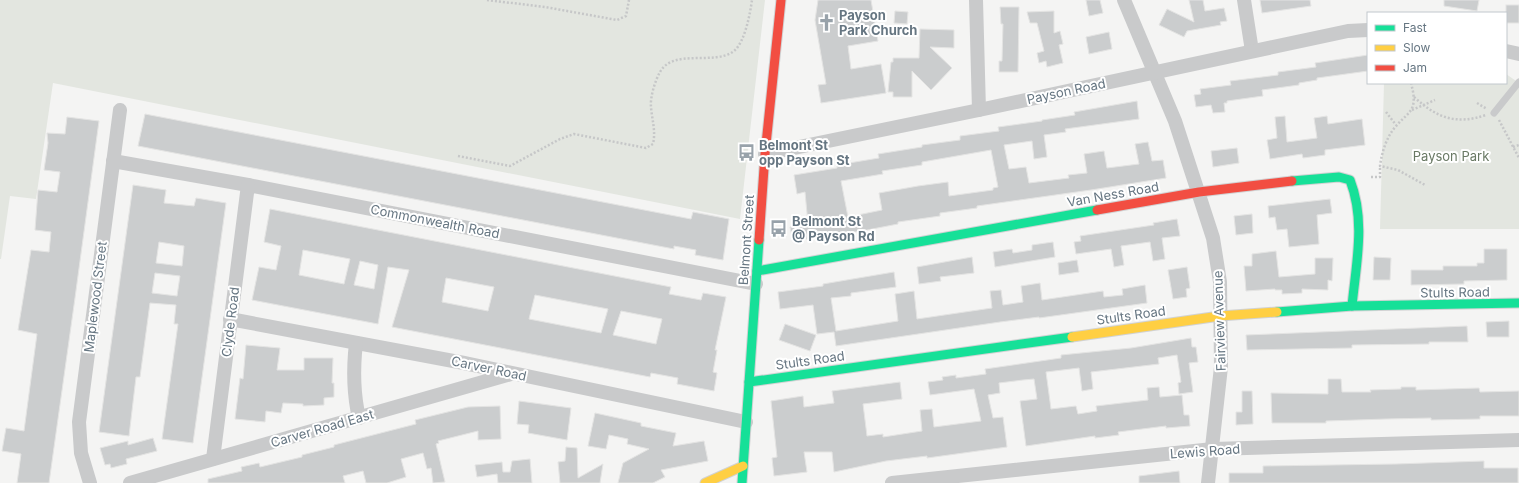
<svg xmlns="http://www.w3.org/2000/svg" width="1519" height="483" viewBox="0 0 1519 483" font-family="Inter,sans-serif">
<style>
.green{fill:#e3e6e0}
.building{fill:#cbcdce;stroke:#e4e4e3;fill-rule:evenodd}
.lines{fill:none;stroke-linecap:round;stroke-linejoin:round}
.fast-casing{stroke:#d1d2d3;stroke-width:11}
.slow-casing{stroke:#d1d2d3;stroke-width:11}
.jam-casing{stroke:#d1d2d3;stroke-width:11}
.path{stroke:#c6c7c8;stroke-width:2.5;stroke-dasharray:2 2;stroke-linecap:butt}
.lane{stroke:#c9cacb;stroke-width:7}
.street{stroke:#c9cacb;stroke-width:14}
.fast{stroke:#16e098;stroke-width:9}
.slow{stroke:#ffcf43;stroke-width:9}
.jam{stroke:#f24e42;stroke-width:9}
.labels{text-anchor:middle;stroke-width:4;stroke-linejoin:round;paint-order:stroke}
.poi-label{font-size:13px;font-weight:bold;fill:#667682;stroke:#fff;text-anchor:start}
.street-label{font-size:13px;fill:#667682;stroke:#fff}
.park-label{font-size:13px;fill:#697964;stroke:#fff}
</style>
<rect width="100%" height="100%" fill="#f4f4f3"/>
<!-- green -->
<g class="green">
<path d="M0 0H765L740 219 53 83 36 199 10 196 1 259H0Z"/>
<path d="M1506 74 1519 83V229H1380L1384 83H1506Z"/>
</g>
<!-- building -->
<g class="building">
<path d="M818 0H871L878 41 848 46 851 69 881 64 886 93 821 103 818 85 826 84 815 20Z"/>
<path d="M1086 0H1100L1103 13 1089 16Z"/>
<path d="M1189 0H1203L1205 11 1224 8 1227 21 1220 22 1221 25 1187 31 1184 37 1159 25 1167 9 1194 22Z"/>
<path d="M1260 0H1310L1311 6 1262 13Z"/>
<path d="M1444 0H1479L1477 11 1444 6Z"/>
<rect x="1506" y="5" width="13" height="18"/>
<path d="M1000 7H1019L1018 72H999V61H1002L1003 24H1001Z"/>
<path d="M895 11 908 12 907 24 894 23Z"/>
<path d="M1054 11V33L1060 31 1063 44 1059 45 1063 63 1047 67 1046 61 1039 63 1037 53 1044 51 1037 23H1030L1027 12Z"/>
<path d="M920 29 954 30V48L930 47 952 68 931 90 912 71V97H893V92H888L891 62H893V58H919Z"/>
<path d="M1109 32 1112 49 1089 54 1086 37Z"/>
<path d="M1368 55V71L1317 78V80L1299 83V85L1262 90 1263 96 1227 101V103H1224L1225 112 1213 113 1211 105 1196 107 1194 95 1201 94 1200 89 1231 85 1230 81 1278 75V72L1316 67 1315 63Z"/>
<path d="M1137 101 1139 119 1065 129 1066 132 1044 135 1047 157 1034 159 1032 141 1004 145 1009 169 1026 167 1029 183 1069 178 1068 175 1087 173 1084 154 1104 151 1107 168 1139 164 1135 144 1148 142 1152 161 1163 160 1166 178 1091 190 977 206V208L940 213V216L898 222V224L862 231 793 241 790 227 808 224 805 192 797 194 794 175 837 168V165L879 158 878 154 922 147V145L960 140V136L999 131 998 127 1042 121V120L1075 115 1074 112ZM991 150 998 187 993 188V190L949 196 948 182 918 186 879 193 882 210 848 217 841 181 883 174 882 171 922 165V162Z"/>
<path d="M145 114 691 219 693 212 729 219 723 260 695 255 696 250 674 246V249L138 146Z"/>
<path d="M1285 116 1287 142 1317 138 1314 118 1327 116 1328 124 1362 119 1365 145 1325 150V155L1303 158 1302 154 1270 159 1267 140 1277 138 1275 117Z"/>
<path d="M67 117 99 121 75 298 49 483H17L21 454 2 451 6 428 24 431 37 334 18 330 31 250 49 252 51 232 35 230 38 190 57 192 60 172 44 170 48 143 47 133 65 134Z"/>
<path d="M1237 148 1239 163 1213 167 1211 151Z"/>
<path d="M133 185 166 190 164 203 194 206 196 198 226 203 193 443 162 439 178 324H174L176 305 150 303 140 377H136L129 436 99 432ZM159 242 184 246 182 266 156 263ZM155 273 180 276 177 296 152 293Z"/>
<path d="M1330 199 1332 213 1317 215 1319 244 1289 247 1287 229 1277 230 1275 217 1269 218 1268 206Z"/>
<path d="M270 209 671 287 669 294 701 300 703 293 726 297 715 350H717L713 372 717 373 714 391 677 384 678 378 651 373 650 377 392 327 409 270 388 267 378 324 252 300 259 267 276 270 281 246 264 242ZM303 250 350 259 344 284 299 275ZM360 261 378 265 374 289 354 285ZM446 278 494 287 488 311 442 302ZM535 295 608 309 601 333 529 319ZM621 311 662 319 656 344 613 335Z"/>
<path d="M1252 214 1253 233 1236 235 1234 216Z"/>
<path d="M1177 219 1180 236 1162 238 1165 259 1153 261 1150 242 1121 246 1124 265 1114 267 1111 249 1076 254 1074 242 1081 241 1080 236 1154 225 1153 223Z"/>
<path d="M1053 242 1055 257 995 267 993 252 1012 249 1013 253 1032 250V245Z"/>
<path d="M1484 249H1507V280L1464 281V284L1411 285V270H1443V266H1477V263H1484Z"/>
<path d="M1276 251 1279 277 1315 274V258H1333L1332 281 1328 280V290L1302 289V293L1282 294V290H1275V289L1246 291 1244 266H1252V254Z"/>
<path d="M972 257 974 273 940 277 941 281 919 284 917 267Z"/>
<path d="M1374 257 1391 258 1390 280H1373Z"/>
<path d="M1077 260 1079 272 1059 275 1058 263Z"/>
<path d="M1187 267 1190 288 1186 289 1187 297 1173 299 1168 270Z"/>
<path d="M894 272 896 287 851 293V296L831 298 836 331 898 321 895 294 914 291 917 319 992 308 990 291 1001 290 1003 305 1023 302 1021 286 1040 283 1042 300 1103 291 1104 297 1123 295 1122 289 1145 285 1147 303 1039 318V317L1000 322 836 346 834 332 817 334 813 305 780 309 778 292 823 286V284Z"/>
<path d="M1509 321V337H1487L1486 322Z"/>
<path d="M785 324 816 335 810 351 779 340Z"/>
<path d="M1467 326 1468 342H1429V344L1352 345V348L1247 350 1246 335Z"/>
<path d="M1191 338 1192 347H1196L1198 362 1189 363 1193 392 1179 394 1178 383 1181 382 1177 355 1158 358 1159 364 1091 372 1093 389 1082 391 1079 368 1046 372 1051 409 1076 406 1078 414 1097 411 1096 406 1148 400 1147 388 1159 387 1160 397 1182 395 1184 415H1189L1190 426 1166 428V426L1118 432 1119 435 1095 438V436L1026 446 1020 401 1037 399 1034 379 1023 380 999 383 1000 393 988 395 993 418 1003 417 1007 447 927 458V456L886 461 834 472 832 452H804L807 472 774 476 772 458 777 457 771 401 803 396 804 407 834 403 832 391 900 382 902 399 863 404 867 436 883 434V437L922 431 920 410 932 409 934 427 981 421 974 389 930 395 928 382 943 380 942 377 956 375V378L986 374 985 369 1061 358V355L1131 348Z"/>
<path d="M246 345 280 348 277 370H304V358H333L332 383H334V397L324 398V405L303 406V404L283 403 281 413 266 411 265 422 235 419 240 378 243 379Z"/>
<path d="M1328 379H1341L1342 392H1371L1370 390 1401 389V387H1416V390L1479 388 1480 392 1519 391V416H1480V419L1431 420V418L1386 419 1326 421V423H1272L1271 393 1328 394Z"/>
<path d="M1242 391H1252L1253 424 1236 425V412H1242Z"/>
<path d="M519 401 571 408 567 440 528 433 529 425 517 424Z"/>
<path d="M500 406 501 439 478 440V431L438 441 439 443 436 444 445 482 433 483 431 468 427 469 423 453 401 459 406 477 387 483H366L363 471 343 476 345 483H208V479L242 471 241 467 259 463 260 467 302 457V455L334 447V445L416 424 415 420 468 407Z"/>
<path d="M595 413 641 423V426L676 433 673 446 704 441 708 461 661 470 665 477 653 483H618L623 463 649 449 627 444 628 439 609 435 606 449 588 446Z"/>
<path d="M153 438 157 451 126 459 127 464 111 468 110 464 105 465 100 448 128 441V445Z"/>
<path d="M566 447 577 448 578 478 603 464 600 483H560L558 462 565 461Z"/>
<path d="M530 459 532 483H498L497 474 477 477 475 465 502 462 503 472H510L512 461Z"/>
<path d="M1484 461V468H1518V483H1229V473H1263V466L1396 464Z"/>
<path d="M1179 471 1180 483H1139V476Z"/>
</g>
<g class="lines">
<defs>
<g id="fast">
<path d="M1292 181 1339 177 1350 180C1366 221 1356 264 1352 306"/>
<path d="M757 271 1097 210"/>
<path d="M1277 312 1352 306 1519 303"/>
<path d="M749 382 1072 337"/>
<path d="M742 483 759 240"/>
</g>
<g id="slow">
<path d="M1072 337 1220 316 1277 312"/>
<path d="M705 483 743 466"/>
</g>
<g id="jam">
<path d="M1097 210 1199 192 1292 181"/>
<path d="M759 240 765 154 781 0"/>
</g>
</defs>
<!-- fast casing -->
<use href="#fast" class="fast-casing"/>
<!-- slow casing -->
<use href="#slow" class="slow-casing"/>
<!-- jam casing -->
<use href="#jam" class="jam-casing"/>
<!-- path -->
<g class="path">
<path d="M487 0 545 7 617 20 626 16 629 0"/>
<path d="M1411 83C1413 91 1416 102 1411 110 1408 115 1402 119 1398 124 1387 135 1382 151 1380 166L1398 170 1425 185"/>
<path d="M1414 97C1437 118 1456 125 1486 115"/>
<path d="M1477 103 1487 109"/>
<path d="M1412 110 1435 100"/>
<path d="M1386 112 1396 125"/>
<path d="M1499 120 1519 158"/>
<path d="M1513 147 1519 145"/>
<path d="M458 156 510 166 560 139 574 134 646 148 653 144C656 131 652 120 651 107 650 97 655 81 660 72 673 48 715 66 734 51 745 42 750 14 752 0"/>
<path d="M1371 177H1380V166"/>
</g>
<!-- lane -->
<path class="lane" d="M1494 113 1519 82"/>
<!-- street -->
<g class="street">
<path d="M976 0 979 110"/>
<path d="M1124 0 1175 121 1213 238 1220 282 1221 367 1208 483"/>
<path d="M1244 0 1252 51"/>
<path d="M1506 51 1519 54"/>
<path d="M765 154 979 110 1348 31 1368 30"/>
<path d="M113 161 248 185 756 284"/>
<path d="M230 319 464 363 746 422"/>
<path d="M356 343C353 369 353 392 359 418"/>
<path d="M213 459 248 185"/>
<path d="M90 483 81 453 79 422 120 110"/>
<path d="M130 483 511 374"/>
<path d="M892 483 1213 449 1519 440"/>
</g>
<!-- fast -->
<use href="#fast" class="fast"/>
<!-- slow -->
<use href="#slow" class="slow"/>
<!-- jam -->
<use href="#jam" class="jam"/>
</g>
<!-- icons -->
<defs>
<symbol id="church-bare" viewBox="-9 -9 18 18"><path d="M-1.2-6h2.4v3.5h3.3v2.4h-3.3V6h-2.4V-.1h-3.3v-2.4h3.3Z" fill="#98a2aa" stroke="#fff" stroke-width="2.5" paint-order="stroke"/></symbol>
<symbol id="bus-bare" viewBox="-9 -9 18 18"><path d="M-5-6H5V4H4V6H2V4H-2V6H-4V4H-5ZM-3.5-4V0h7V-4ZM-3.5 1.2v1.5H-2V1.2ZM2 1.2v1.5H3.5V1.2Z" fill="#98a2aa" stroke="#fff" stroke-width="2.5" paint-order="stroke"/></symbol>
</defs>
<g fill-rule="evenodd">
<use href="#church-bare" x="814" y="10" width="25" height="25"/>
<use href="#bus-bare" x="734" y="140" width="25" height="25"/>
<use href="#bus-bare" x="766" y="216" width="25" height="25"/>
</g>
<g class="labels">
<!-- poi labels -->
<g class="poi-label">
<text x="839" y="20">Payson<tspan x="839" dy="15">Park Church</tspan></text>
<text x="759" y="150">Belmont St<tspan x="759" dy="15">opp Payson St</tspan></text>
<text x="792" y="226">Belmont St<tspan x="792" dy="15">@ Payson Rd</tspan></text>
</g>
<!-- street labels -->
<g class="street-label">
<text transform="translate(1066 91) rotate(-12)" y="5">Payson Road</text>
<text transform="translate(1113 194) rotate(-10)" y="5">Van Ness Road</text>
<text transform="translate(435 221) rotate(11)" y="5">Commonwealth Road</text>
<text transform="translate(746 240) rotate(-86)" y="5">Belmont Street</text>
<text transform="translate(1455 292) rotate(-1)" y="5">Stults Road</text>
<text transform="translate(95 297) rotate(-83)" y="5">Maplewood Street</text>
<text transform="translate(1131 315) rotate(-8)" y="5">Stults Road</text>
<text transform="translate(1219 321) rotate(-92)" y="5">Fairview Avenue</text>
<text transform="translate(230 322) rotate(-83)" y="5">Clyde Road</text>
<text transform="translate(810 360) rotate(-8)" y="5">Stults Road</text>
<text transform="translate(489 368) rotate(12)" y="5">Carver Road</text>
<text transform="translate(322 428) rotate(-16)" y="5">Carver Road East</text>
<text transform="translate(1205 451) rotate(-4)" y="5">Lewis Road</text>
</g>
<!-- park labels -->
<g class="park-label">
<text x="1451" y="161">Payson Park</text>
</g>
</g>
<!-- legend -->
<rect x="1367" y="12" width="140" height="72" fill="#ffffff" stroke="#c2c8cd"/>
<rect x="1375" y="25" width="20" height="6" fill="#16e098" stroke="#c2c8cd"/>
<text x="1403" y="32" font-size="12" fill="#667682">Fast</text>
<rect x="1375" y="45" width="20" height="6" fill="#ffcf43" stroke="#c2c8cd"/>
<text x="1403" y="52" font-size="12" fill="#667682">Slow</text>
<rect x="1375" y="65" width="20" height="6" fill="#f24e42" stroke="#c2c8cd"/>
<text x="1403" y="72" font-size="12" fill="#667682">Jam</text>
</svg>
